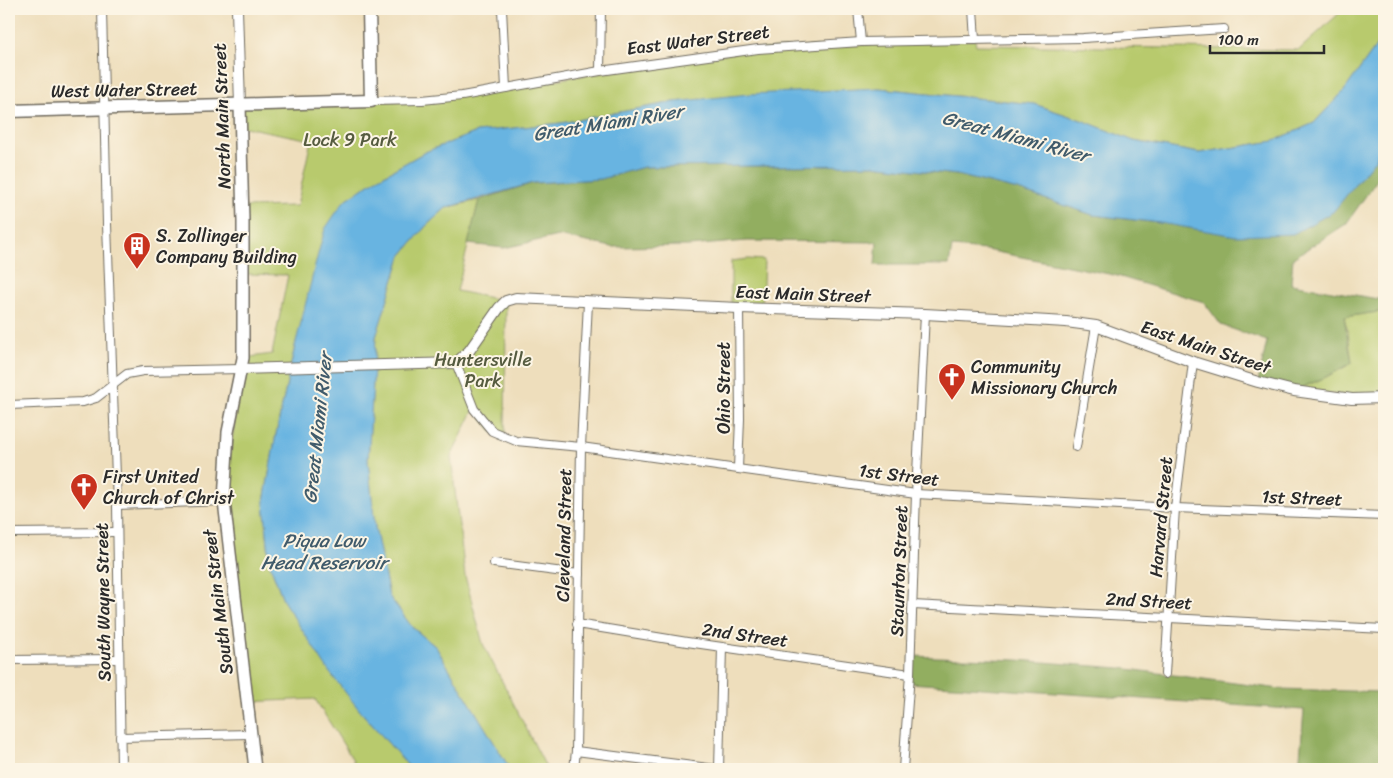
<svg xmlns="http://www.w3.org/2000/svg" width="1393" height="778" viewBox="0 0 1393 778" font-family="Sriracha,sans-serif">
<style>
.green{fill:#b8ca6d;stroke:#727a4c}
.forest{fill:#92ae60;stroke:#5e6c46}
.water{fill:#67b4e1;stroke:#497086}
.lines{fill:none;stroke-linecap:round;stroke-linejoin:round}
.minor-casing{stroke:#6f6a5e;stroke-width:10}
.tertiary-casing{stroke:#6f6a5e;stroke-width:12}
.secondary-casing{stroke:#6f6a5e;stroke-width:14}
.primary-casing{stroke:#6f6a5e;stroke-width:15}
.minor{stroke:#fff;stroke-width:8}
.tertiary{stroke:#fff;stroke-width:10}
.secondary{stroke:#fff;stroke-width:11}
.primary{stroke:#fff;stroke-width:12}
.labels{text-anchor:middle;stroke-width:4;stroke-linejoin:round;paint-order:stroke}
.street-label{font-size:18px;fill:#2b2b2b;stroke:#fcf5e5}
.park-label{font-size:18px;fill:#555b3f;stroke:#fcf5e5}
.poi-label{font-size:18px;fill:#2b2b2b;stroke:#fcf5e5;text-anchor:start}
.water-label{font-size:19px;font-style:italic;fill:#405b6b;stroke:#fcf5e5}
</style>
<rect width="100%" height="100%" fill="#fcf5e5"/>
<filter id="ink" filterUnits="userSpaceOnUse"><feTurbulence type="fractalNoise" baseFrequency=".02" numOctaves="2"/><feDisplacementMap in="SourceGraphic" scale="10" xChannelSelector="R" yChannelSelector="G"/><feConvolveMatrix kernelMatrix="1 2 1 2 8 2 1 2 1" color-interpolation-filters="sRGB"/></filter>
<filter id="wash" filterUnits="userSpaceOnUse"><feTurbulence type="fractalNoise" baseFrequency=".0096" numOctaves="4" result="noise"/><feDisplacementMap in="SourceGraphic" scale="20" xChannelSelector="R" yChannelSelector="G"/><feGaussianBlur stdDeviation="1.12" result="paint"/><feColorMatrix in="noise" values="0 0 0 0 0 0 0 0 0 0 0 0 0 0 0 0 0 1.4 0 .05"/><feComposite in="paint" operator="in"/></filter>
<g filter="url(#wash)">
<rect width="100%" height="100%" fill="#eedebc"/>
<!-- green -->
<g class="green">
<path d="M1344 9H1384V26L1377 45 1344 91 1314 123 1274 141 1199 153 1134 141 1084 121 1034 104 879 88 674 102 561 123 477 132 425 152 377 179 344 201 305 313 295 346 276 434 264 502 270 565 284 602 361 712 411 769H354L353 760 315 699 247 702 224 501 243 358 272 354 288 275 243 274 242 207 297 206 311 140 240 126V105L422 100 758 49 975 40 976 45 1299 50Z"/>
<path d="M479 200 457 291 506 301 505 436 492 431 474 409 451 457 465 576 483 644 547 769H510L436 647 412 627 389 596 375 527 368 460 376 337 401 256 426 226 446 208Z"/>
<path d="M748 259 764 260 762 309 731 308V261Z"/>
<path d="M1384 311V398L1294 391 1326 377 1352 363 1348 332 1344 317Z"/>
</g>
<!-- forest -->
<g class="forest">
<path d="M1384 139V170L1346 224 1293 258 1291 284 1384 300V311L1344 317 1352 363 1326 377 1294 391 1258 382 1267 341 1221 325 1204 302 1114 275 986 250 952 247 949 265H875L877 242 747 241 689 246 612 247 558 236 504 248 468 244 479 200 533 183 601 179 644 167 873 165 957 175 1018 190 1093 215 1160 223 1375 160Z"/>
<path d="M911 656 1017 660 1120 668 1280 689 1384 692V769H1299L1304 710 909 683Z"/>
</g>
<!-- water -->
<path class="water" d="M1384 26V139L1375 160 1333 212 1293 234 1236 236 1160 223 1093 215 1018 190 957 175 873 165 644 167 601 179 533 183 446 208 426 226 401 256 376 337 368 460 375 527 389 596 412 627 436 647 510 769H411L361 712 330 673 284 602 270 565 264 502 276 434 295 346 318 254 325 229 344 201 377 179 425 152 477 132 561 123 674 102 749 94 879 88 1034 104 1084 121 1134 141 1199 153 1274 141 1314 123 1344 91 1377 45Z"/>
</g>
<g filter="url(#ink)">
<g class="lines">
<defs>
<g id="minor">
<path d="M102 9 107 224 117 505 121 769"/>
<path d="M502 9 506 88"/>
<path d="M858 9 861 42"/>
<path d="M973 9 975 40"/>
<path d="M600 71 601 9"/>
<path d="M371 101 422 100 462 96 600 71 758 49 861 42 1083 38 1224 29"/>
<path d="M456 363 474 409 492 431 516 441 581 447 916 494 1175 508 1384 516"/>
<path d="M9 405 83 402 96 398 127 374 143 371 241 369"/>
<path d="M1076 447 1096 326"/>
<path d="M738 468 740 419 739 308"/>
<path d="M117 505 224 501"/>
<path d="M9 533 117 532"/>
<path d="M494 563 579 574"/>
<path d="M913 605 1384 629"/>
<path d="M577 624 687 642 910 674"/>
<path d="M9 660 119 659"/>
<path d="M1165 674 1175 508 1193 362"/>
<path d="M120 737 250 734"/>
<path d="M576 751 716 769"/>
<path d="M574 769 576 751 581 447 588 302"/>
<path d="M719 769 722 647"/>
<path d="M903 769 910 674 916 494 925 314"/>
</g>
<g id="tertiary">
<path d="M237 9 240 105"/>
<path d="M241 369 456 363 469 351 499 308 506 301 516 298 739 308 925 314 1066 322 1096 326 1193 362 1258 382 1294 391 1352 399 1384 398"/>
</g>
<path id="secondary" d="M240 105 243 222V358L228 432 224 501 255 769"/>
<path id="primary" d="M9 111 371 101 369 9"/>
</defs>
<!-- minor casing -->
<use href="#minor" class="minor-casing"/>
<!-- tertiary casing -->
<use href="#tertiary" class="tertiary-casing"/>
<!-- secondary casing -->
<use href="#secondary" class="secondary-casing"/>
<!-- primary casing -->
<use href="#primary" class="primary-casing"/>
<!-- minor -->
<use href="#minor" class="minor"/>
<!-- tertiary -->
<use href="#tertiary" class="tertiary"/>
<!-- secondary -->
<use href="#secondary" class="secondary"/>
<!-- primary -->
<use href="#primary" class="primary"/>
</g>
</g>
<!-- icons -->
<defs>
<symbol id="building-pin" viewBox="-11 -11 22 30"><path d="M0 17L-7.5 6A9.5 9.5 0 1 1 7.5 6Z" fill="#c8321e" stroke="#fcf5e5"/><path d="M-4-6H4V6H1V3H-1V6H-4ZM-2.5-4.3h1.7v1.8h-1.7ZM.8-4.3h1.7v1.8H.8ZM-2.5-1h1.7V.8h-1.7ZM.8-1h1.7V.8H.8Z" fill="#fff"/></symbol>
<symbol id="church-pin" viewBox="-11 -11 22 30"><path d="M0 17L-7.5 6A9.5 9.5 0 1 1 7.5 6Z" fill="#c8321e" stroke="#fcf5e5"/><path d="M-1.2-6h2.4v3.5h3.3v2.4h-3.3V6h-2.4V-.1h-3.3v-2.4h3.3Z" fill="#fff"/></symbol>
</defs>
<g fill-rule="evenodd">
<use href="#building-pin" x="121" y="230" width="32" height="43"/>
<use href="#church-pin" x="936" y="361" width="32" height="43"/>
<use href="#church-pin" x="68" y="471" width="32" height="43"/>
</g>
<g class="labels">
<!-- street labels -->
<g class="street-label">
<text transform="translate(698 40) rotate(-7)" y="6">East Water Street</text>
<text transform="translate(124 90) rotate(-1)" y="6">West Water Street</text>
<text transform="translate(222 116) rotate(-92)" y="6">North Main Street</text>
<text transform="translate(803 294) rotate(2)" y="6">East Main Street</text>
<text transform="translate(1206 347) rotate(18)" y="6">East Main Street</text>
<text transform="translate(724 388) rotate(-90)" y="6">Ohio Street</text>
<text transform="translate(899 475) rotate(7)" y="6">1st Street</text>
<text transform="translate(1302 498) rotate(2)" y="6">1st Street</text>
<text transform="translate(1161 517) rotate(-85)" y="6">Harvard Street</text>
<text transform="translate(564 535) rotate(-89)" y="6">Cleveland Street</text>
<text transform="translate(899 571) rotate(-88)" y="6">Staunton Street</text>
<text transform="translate(1149 601) rotate(3)" y="6">2nd Street</text>
<text transform="translate(103 602) rotate(-91)" y="6">South Wayne Street</text>
<text transform="translate(218 602) rotate(-97)" y="6">South Main Street</text>
<text transform="translate(745 635) rotate(8)" y="6">2nd Street</text>
</g>
<!-- park labels -->
<g class="park-label">
<text x="350" y="146">Lock 9 Park</text>
<text x="483" y="366">Huntersville<tspan x="483" dy="21">Park</tspan></text>
</g>
<!-- poi labels -->
<g class="poi-label">
<text x="156" y="242">S. Zollinger<tspan x="156" dy="21">Company Building</tspan></text>
<text x="971" y="373">Community<tspan x="971" dy="21">Missionary Church</tspan></text>
<text x="103" y="483">First United<tspan x="103" dy="21">Church of Christ</tspan></text>
</g>
<!-- water labels -->
<g class="water-label">
<text transform="translate(608 122) rotate(-9)" y="7">Great Miami River</text>
<text transform="translate(1016 136) rotate(15)" y="7">Great Miami River</text>
<text transform="translate(317 428) rotate(-84)" y="7">Great Miami River</text>
<text x="324" y="547">Piqua Low<tspan x="324" dy="22">Head Reservoir</tspan></text>
</g>
</g>
<!-- margin -->
<rect width="1393" height="778" fill="none" stroke="#fcf5e5" stroke-width="30"/>
<!-- scale -->
<path d="M1210 45v8h114v-8" fill="none" stroke="#2b2b2b" stroke-width="2.5"/>
<text x="1218" y="45" font-size="15" fill="#2b2b2b" stroke="#fcf5e5" stroke-width="4" paint-order="stroke">100 m</text>
</svg>
